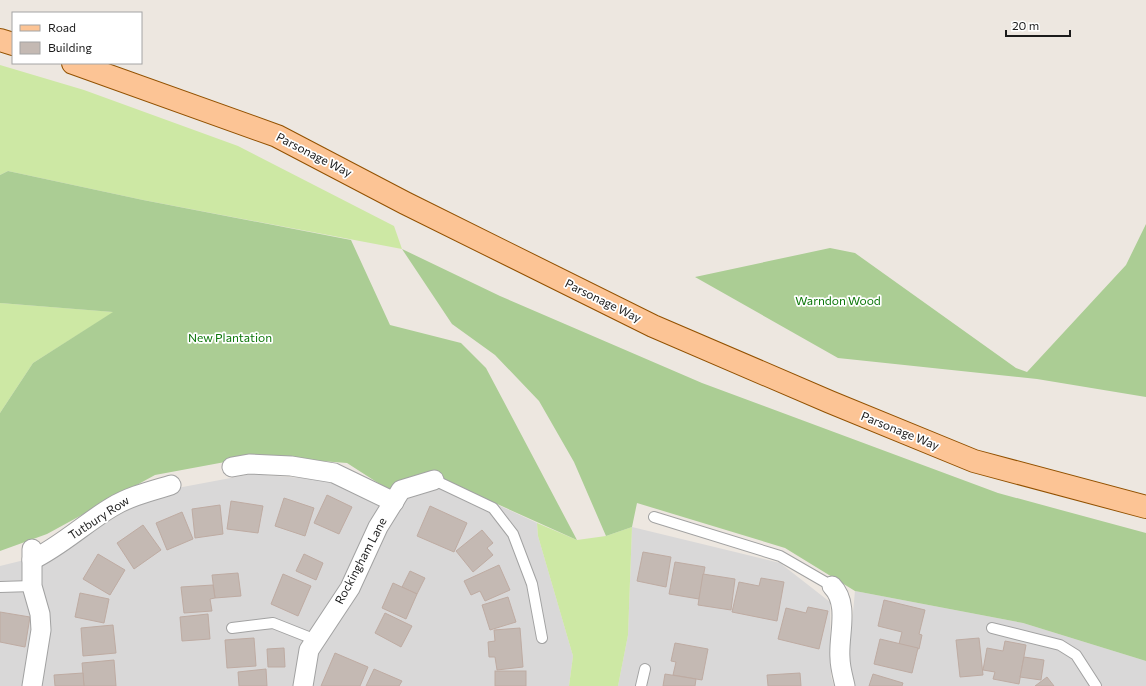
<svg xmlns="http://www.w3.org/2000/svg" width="1146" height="686" viewBox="0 0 1146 686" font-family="Commissioner,sans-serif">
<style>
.residential{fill:#d9d8d8}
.grass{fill:#cde8a4}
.forest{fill:#abcd94}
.building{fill:#c4b9b3;stroke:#beaba2}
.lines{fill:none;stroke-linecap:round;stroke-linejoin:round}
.service-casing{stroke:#a2a2a2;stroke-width:12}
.minor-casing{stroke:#a2a2a2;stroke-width:21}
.primary-casing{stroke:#925100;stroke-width:24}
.service{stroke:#fff;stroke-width:10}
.minor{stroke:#fff;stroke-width:19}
.primary{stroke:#fcc495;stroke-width:22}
.labels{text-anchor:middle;stroke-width:3.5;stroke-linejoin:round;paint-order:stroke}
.street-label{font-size:12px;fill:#1b1b1b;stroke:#fff}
.park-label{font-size:12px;fill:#0d770a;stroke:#fff}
</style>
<rect width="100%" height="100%" fill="#ede7e0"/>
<!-- residential -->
<g class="residential">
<path d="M252 474 326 480 389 511 403 494 446 481 537 523 538 536 573 656 569 686H0V566L61 551 156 492Z"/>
<path d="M632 527 780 563 830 602 831 676 834 686H618L628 635Z"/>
<path d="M855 591 1023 623 1146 661V686H846Z"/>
</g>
<!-- grass -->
<g class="grass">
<path d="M0 65 84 90 238 146 394 226 402 249 143 200 8 171 0 175Z"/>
<path d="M0 303 114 312 33 363 0 413Z"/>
<path d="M537 523 577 540 606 536 632 527 628 635 618 686H569L573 656 538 536Z"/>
</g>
<!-- forest -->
<g class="forest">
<path d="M8 171 143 200 351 240 390 325 461 343 486 368 577 540 446 481 392 492 347 463 257 456 155 475 47 534 0 551V413L33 363 113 312 0 303V175Z"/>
<path d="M1146 224V397L1037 379 838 358 695 277 830 248 855 253 1016 368 1027 372 1126 265Z"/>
<path d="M402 249 500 296 702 383 998 493 1146 533V661L1023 623 855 591 785 548 637 503 632 527 606 536 574 462 539 401 495 355 452 324Z"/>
</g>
<!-- building -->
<g class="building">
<path d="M327 495 352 507 339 534 314 523Z"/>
<path d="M284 498 314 508 305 536 275 526Z"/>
<path d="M231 501 263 506 258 533 227 529Z"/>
<path d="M220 505 223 534 195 538 192 509Z"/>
<path d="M430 506 467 523 454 552 417 536Z"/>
<path d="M182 512 193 539 167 550 156 523Z"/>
<path d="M143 525 161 550 134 569 117 543Z"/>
<path d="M482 530 493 543 487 548 493 555 473 572 456 551Z"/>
<path d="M643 552 671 557 666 587 637 581Z"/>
<path d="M98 554 125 570 110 595 83 579Z"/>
<path d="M304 554 323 563 316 580 296 571Z"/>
<path d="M675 562 705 567 699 599 669 594Z"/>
<path d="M499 565 510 590 485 601 480 591 471 595 464 581Z"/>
<path d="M410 571 425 578 417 594 402 587Z"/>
<path d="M238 573 241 596 215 598 212 575Z"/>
<path d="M283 574 311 586 298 616 271 604Z"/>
<path d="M703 574 735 579 731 610 698 605Z"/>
<path d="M761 578 784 582 777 621 732 612 739 582 759 586Z"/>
<path d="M393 583 417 594 406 619 382 608Z"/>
<path d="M213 585 215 598 210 599 212 611 184 613 181 587Z"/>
<path d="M80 593 109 599 104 623 75 617Z"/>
<path d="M508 597 516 622 490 630 482 605Z"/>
<path d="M884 600 925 610 919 634 922 635 919 649 899 644 902 632 878 626Z"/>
<path d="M808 607 828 611 819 649 778 639 786 608 806 613Z"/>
<path d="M0 612 30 617 25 647 0 642Z"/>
<path d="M385 613 412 626 401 647 375 633Z"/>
<path d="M208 614 210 639 182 641 180 617Z"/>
<path d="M113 625 116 653 83 656 81 628Z"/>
<path d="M520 628 523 667 497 670 495 657H489L488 642 495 641 494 630Z"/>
<path d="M254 638 256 666 227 668 225 640Z"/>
<path d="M979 638 983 675 960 677 956 640Z"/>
<path d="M880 639 918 648 912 673 874 664Z"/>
<path d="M1005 641 1026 645 1019 684 993 679 995 672 983 670 987 648 1003 651Z"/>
<path d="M675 643 708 649 702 680 673 675 676 662 671 661Z"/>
<path d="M284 648 285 667H268L267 649Z"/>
<path d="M335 653 368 667 360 686H321Z"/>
<path d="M1024 657 1044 660 1041 680 1020 677Z"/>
<path d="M114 660 116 686H84L82 663Z"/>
<path d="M266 669 267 686H239L238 672Z"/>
<path d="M374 669 402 681 399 686H366Z"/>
<rect x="495" y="671" width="31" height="15"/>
<path d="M83 673 84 686H55L54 675Z"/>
<path d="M800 673 801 686H768L767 675Z"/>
<path d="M665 674 696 679 695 686H663Z"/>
<path d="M873 674 903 683 902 686H869Z"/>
<path d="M1047 677 1054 686H1035Z"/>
</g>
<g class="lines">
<defs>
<g id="service">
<path d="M434 480 493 508 513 534 532 584 542 638"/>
<path d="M654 517 780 556 832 586"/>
<path d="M0 587 32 586"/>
<path d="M232 628 273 623 316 640"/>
<path d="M992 628 1060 645 1076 655 1096 686"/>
<path d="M641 686 645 669"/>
</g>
<g id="minor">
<path d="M232 467 249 464 291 466 334 473 394 502"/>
<path d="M32 560C61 546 85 523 112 507 130 496 151 491 171 485"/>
<path d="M832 586C850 604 838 636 840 658 840 667 843 677 845 686"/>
<path d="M32 686 41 630 40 614 32 586V549"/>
<path d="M303 686 309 650 350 588 378 527 401 490 434 480"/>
</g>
<g id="primary">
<path d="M0 40 13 44"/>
<path d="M73 63 277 136 405 203 653 326 830 402 974 461 1146 507"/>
</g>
</defs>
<!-- service casing -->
<use href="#service" class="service-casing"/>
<!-- minor casing -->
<use href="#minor" class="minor-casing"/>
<!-- primary casing -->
<use href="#primary" class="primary-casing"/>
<!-- service -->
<use href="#service" class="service"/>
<!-- minor -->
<use href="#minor" class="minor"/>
<!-- primary -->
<use href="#primary" class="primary"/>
</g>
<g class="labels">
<!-- street labels -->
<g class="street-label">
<text transform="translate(314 155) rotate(27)" y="4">Parsonage Way</text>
<text transform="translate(603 301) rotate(26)" y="4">Parsonage Way</text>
<text transform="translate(900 431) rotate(22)" y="4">Parsonage Way</text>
<text transform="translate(99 518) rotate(-33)" y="4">Tutbury Row</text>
<text transform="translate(361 561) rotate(-62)" y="4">Rockingham Lane</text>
</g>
<!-- park labels -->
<g class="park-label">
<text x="838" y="305">Warndon Wood</text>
<text x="230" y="342">New Plantation</text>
</g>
</g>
<!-- legend -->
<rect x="12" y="12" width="130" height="52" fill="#ffffff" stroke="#a4a4a4"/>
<rect x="20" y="25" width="20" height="6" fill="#fcc495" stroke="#a4a4a4"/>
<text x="48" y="32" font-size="12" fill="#1b1b1b">Road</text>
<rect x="20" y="42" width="20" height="12" fill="#c4b9b3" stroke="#a4a4a4"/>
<text x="48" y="52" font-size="12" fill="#1b1b1b">Building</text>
<!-- scale -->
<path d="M1006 30v6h64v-6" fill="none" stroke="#1b1b1b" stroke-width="2"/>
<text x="1012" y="30" font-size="12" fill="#1b1b1b" stroke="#ffffff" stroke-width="3" paint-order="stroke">20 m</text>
</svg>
